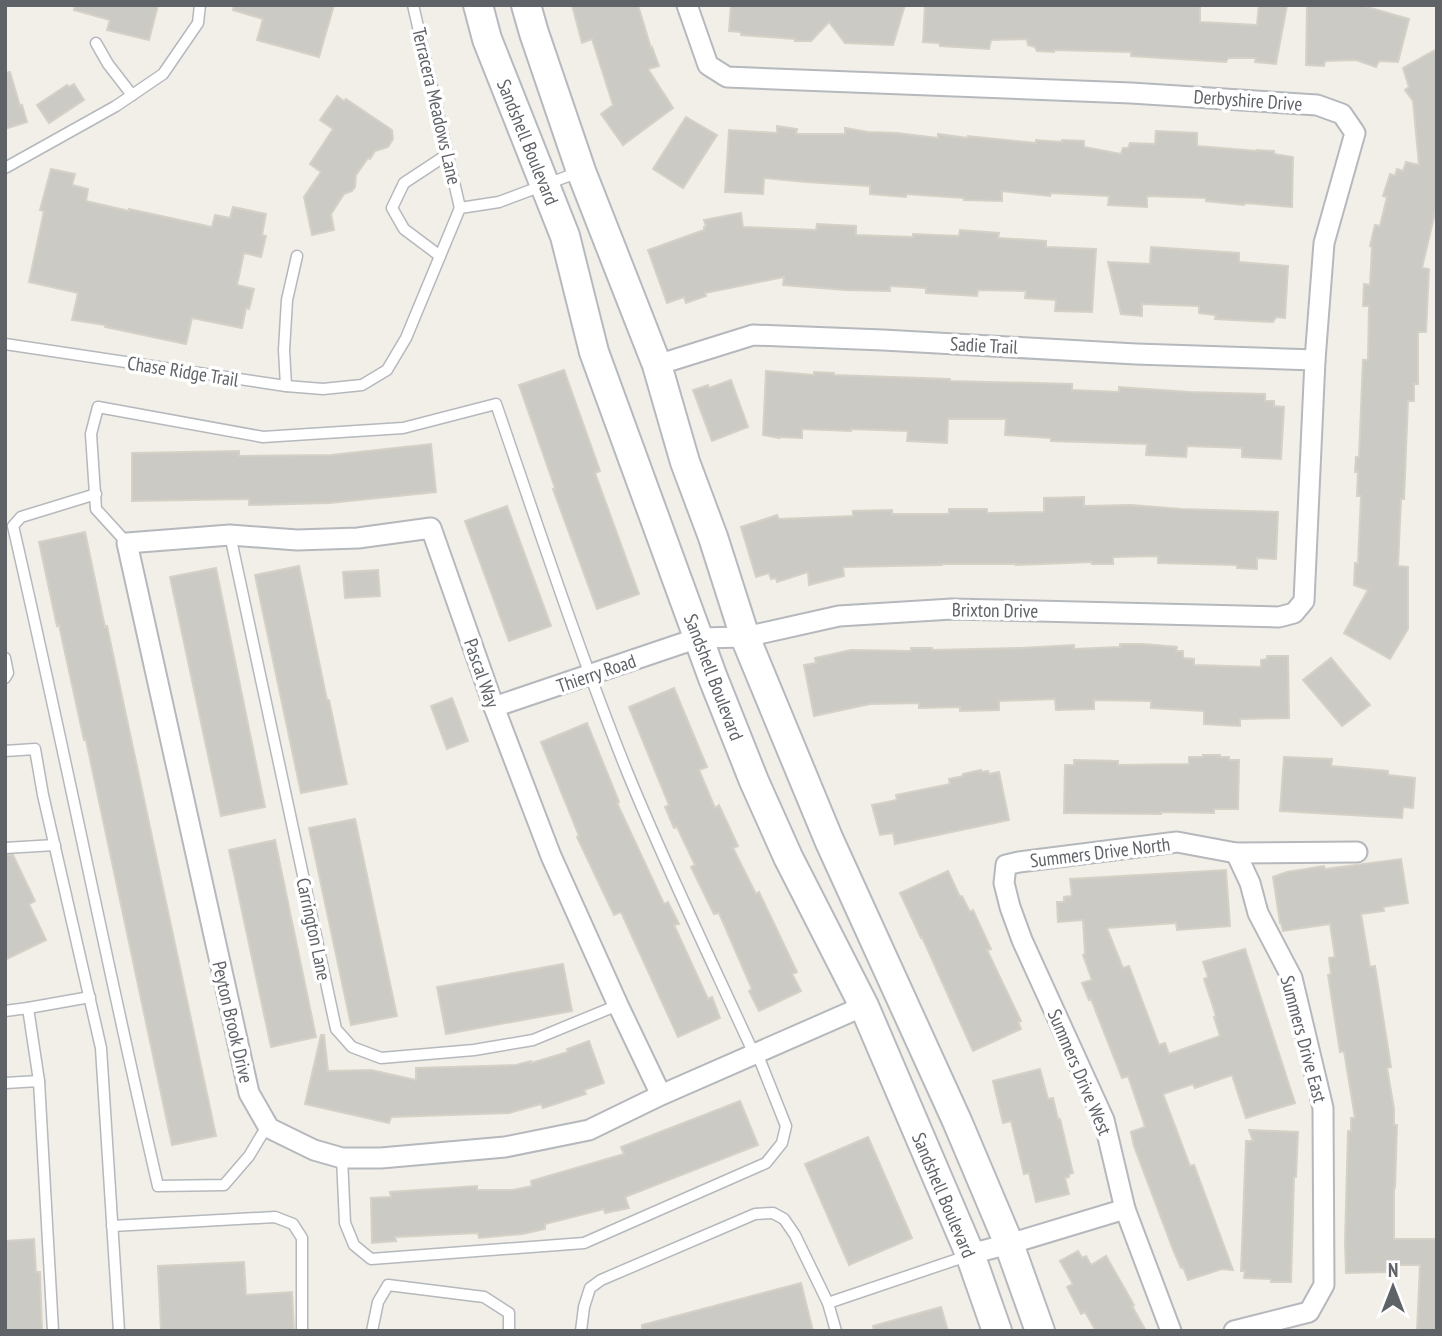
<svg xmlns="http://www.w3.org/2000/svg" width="1442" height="1336" viewBox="0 0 1442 1336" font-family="'PT Sans Narrow',sans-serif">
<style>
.building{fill:#cccac5;stroke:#d6d1c6;stroke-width:2}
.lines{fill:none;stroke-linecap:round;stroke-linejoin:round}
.lane-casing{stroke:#b5b8bc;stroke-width:13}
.street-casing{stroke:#b5b8bc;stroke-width:23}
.secondary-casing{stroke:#b6babf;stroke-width:32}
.lane{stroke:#fff;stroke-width:10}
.street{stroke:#fff;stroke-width:19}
.secondary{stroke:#fff;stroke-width:28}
.labels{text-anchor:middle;stroke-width:7;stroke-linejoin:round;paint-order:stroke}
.street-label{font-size:19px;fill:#5f6368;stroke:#fff}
</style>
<rect width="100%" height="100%" fill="#f1efe8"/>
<!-- building -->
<g class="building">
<path d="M75 5H158L149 40 107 30 110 20 74 10Z"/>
<path d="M234 5H334L319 57 257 40 263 19 233 10Z"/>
<path d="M572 5H638L651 48 652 47 659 66 648 69 673 108 623 145 601 114 613 105 592 39 582 43Z"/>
<path d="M731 5H905L893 45 845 43 829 22 811 41H795V39L741 35V32L729 31Z"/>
<path d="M925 5H1200V22L1257 25 1259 5H1287L1276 64 1255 62 1256 58H1228L1226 62 1131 56V52L1054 50V52L1037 51 1035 47 1028 45 1027 39 991 40 989 49 940 46 939 43 923 42Z"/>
<path d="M1307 5H1360L1409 19 1398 62 1379 61 1376 67 1356 60 1325 61 1324 66 1306 65Z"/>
<path d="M1437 49V204L1422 268 1429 269 1426 332H1418V384H1414V401H1408L1404 499H1401L1398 566 1408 567V629L1390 659 1344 633 1368 590 1354 585 1355 563H1358L1361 496H1357L1358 472H1355L1356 457H1359L1363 360H1368L1369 306H1363L1364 284 1370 285 1372 247 1370 246 1375 225 1380 226 1387 197 1383 196 1390 174 1395 176 1397 169 1403 171 1406 162 1419 165 1413 101 1405 90 1409 87 1403 68Z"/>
<path d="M10 72 20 106 22 105 27 122 5 129V73Z"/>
<path d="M74 84 84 100 49 123 37 105 67 85 69 87Z"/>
<path d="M337 96 344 101 346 99 392 130 393 139 388 147 375 151 370 159 368 158 356 175 355 187 352 191 344 194 331 214 334 230 312 235 304 197 321 172 310 164 333 129 320 120Z"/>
<path d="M686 117 717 135 683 188 653 169Z"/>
<path d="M777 126 797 129 796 134H845V128L868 132 897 133 938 138V134L968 138V136L1036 143V140L1062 142V140L1084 141V147L1121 154 1123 148H1128L1130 143 1155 144 1156 131 1197 133V146L1257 151V150L1274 151V154L1293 157 1292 207 1245 203 1244 205 1206 201V198L1147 196V207L1108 205 1109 196 1051 193 1050 196 1002 191V201L964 200V198L906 194V197L870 194V186L806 182 764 178 763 194 725 192 729 130 777 133Z"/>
<path d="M51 169 75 174 72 185 88 189 86 201 129 211V209L212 227 215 215 230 218 233 207 266 214 262 235 266 236 261 257 244 253 237 285 254 289 249 309 246 308 242 328 192 318 186 344 105 327V325L72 320 78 293 29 282 44 211 40 210Z"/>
<path d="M741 213 743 227 816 230 817 224 856 226V235L913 237V234L959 236 960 230 999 233 998 238 1046 241V247L1096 249 1092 312 1055 311 1056 300 1025 298 1026 291 978 290 977 296 926 293V288L890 286V291L846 290 783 285 784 277 705 293 706 296 686 303 684 297 667 303 648 250 704 230V227L706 226 704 220Z"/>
<path d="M1151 247 1239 253V262L1288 266 1285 318 1276 317 1273 322 1215 319 1216 315 1199 313V306L1142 304V316L1121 314 1108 262 1150 264Z"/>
<path d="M564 370 600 471 595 473 639 594 597 609 553 489 555 488 519 385Z"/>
<path d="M766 371 814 375V372L834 373V375L950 379V381L1072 384V390L1119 392V387L1189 392 1265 394V401H1274V406L1284 407 1281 459 1242 457V448L1187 446 1186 457 1146 455 1147 444 1051 441V438L1005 435 1006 419H948L947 443 907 441 908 431 851 429V431L802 429V438L779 437V438L763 435Z"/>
<path d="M731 380 748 427 712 441 693 390 708 385 709 388Z"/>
<path d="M431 444 436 492 329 503 249 505V499L132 501V453L239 451V456L331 455Z"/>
<path d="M1084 497V506L1131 505 1181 509 1278 512 1276 559 1257 558V569L1237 568V565L1158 563V556L1113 557V564H1092V562L1016 565V564H942V565L843 567 844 576 809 585 808 572 777 582 776 578 771 579 769 573 756 577 741 527 777 515 779 519 853 516V511L892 510V514H949V509H987V513L1044 512V498Z"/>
<path d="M507 506 551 626 509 641 465 521Z"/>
<path d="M85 532 105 627 107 626 216 1136 172 1145 86 740H84L59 625 57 626 39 542Z"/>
<path d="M299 566 327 700H329L347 784 301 793 255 575Z"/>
<path d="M216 568 265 807 221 816 170 577Z"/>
<path d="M378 570 380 596 345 598 343 572Z"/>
<path d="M1120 644H1143L1177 647 1176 651H1183V658L1194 659V665L1261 667V660L1267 659V656H1288L1289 718 1240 719V726L1204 724V711L1151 708V701L1094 700V709L1056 710 1055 699 999 701V710L960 711V707L919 708V703L870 704 814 716 804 665 816 663 815 658 851 650 911 651V648H932V650L1021 648 1074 645V649L1120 647Z"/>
<path d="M1331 658 1370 705 1342 726 1303 680Z"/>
<path d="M674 688 707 767 699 770 715 808 719 805 738 846 733 848 756 894 759 892 797 972 792 974 801 991 759 1011 749 991 752 989 719 913 714 914 691 867 695 865 677 827 674 828 665 807 669 805 629 707Z"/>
<path d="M452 698 468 741 447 749 431 706Z"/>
<path d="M587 723 619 802 617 803 664 904 668 902 679 924 674 925 708 999 712 997 720 1018 678 1037 621 912 614 915 577 837 579 836 541 742Z"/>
<path d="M1203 755H1220V757H1229V760H1239L1238 809H1214V813L1161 812V814L1064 813 1065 765H1074V760L1118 761V765L1189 764V757H1203Z"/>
<path d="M1284 757 1332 759 1331 766 1388 771V775L1415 778 1413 808 1403 807 1402 818 1280 811Z"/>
<path d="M981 770 982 772 988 771 989 774 999 772 1009 820 895 844 893 833 880 835 872 805 897 800 896 795 950 784 949 779 963 776V774Z"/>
<path d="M355 819 397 1016 351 1025 309 828Z"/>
<path d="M275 840 316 1037 271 1047 229 850Z"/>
<path d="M5 855H13L35 901 29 904 46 940 5 960Z"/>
<path d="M1401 859 1408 903 1383 907 1384 911 1361 914 1370 967 1375 966 1391 1067 1387 1068 1394 1109V1125H1397L1395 1188H1394V1239H1437V1331H1417L1420 1265H1387V1272L1346 1273 1345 1242 1348 1131H1351V1118H1355L1344 1051 1340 1052 1328 975 1331 974 1329 958 1335 957 1330 924 1283 931 1281 923H1280L1273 877 1287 872 1324 866 1325 869Z"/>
<path d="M1226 870 1230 926 1177 930 1176 923 1107 928 1123 968 1129 966 1159 1045 1165 1043 1169 1054 1220 1036 1214 1017 1216 1016 1204 979 1208 977 1203 962 1245 949 1295 1103 1246 1118 1232 1075 1195 1088 1193 1084 1163 1094 1190 1166 1194 1165 1233 1270 1222 1269 1188 1280 1183 1267 1181 1268 1174 1252 1134 1146 1131 1132 1145 1127 1144 1123 1128 1076 1122 1078 1091 999 1089 1000 1082 983 1092 980 1083 955 1085 954 1083 920 1058 922 1057 902H1064V897L1072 896 1070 879Z"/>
<path d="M948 871 960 897 962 896 970 912 973 910 991 949 987 950 1021 1021 1018 1022 1021 1029 973 1051 922 937 921 938 900 893Z"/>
<path d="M563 964 572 1011 446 1034 437 987Z"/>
<path d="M321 1035H324L328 1071 371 1070 416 1080V1068L516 1065 531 1061V1063L568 1052 567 1049 589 1041 604 1083 584 1090 586 1094 543 1108 541 1104 509 1113 391 1117 389 1123 305 1104Z"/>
<path d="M1040 1069 1048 1099 1053 1098 1058 1119H1060L1073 1173 1069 1174V1177L1065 1178 1069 1194 1036 1202 1029 1173 1024 1174 1011 1121 1003 1123 993 1081Z"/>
<path d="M740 1101 758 1145 625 1197 629 1208 605 1213 604 1209 545 1224V1229L522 1234 479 1238 478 1233 395 1237 396 1241 372 1243 371 1198 391 1197 390 1192 477 1186V1190H513L532 1186 531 1181 624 1154 621 1147Z"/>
<path d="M1249 1130 1298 1132 1296 1177H1294L1291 1282H1271V1279L1244 1278 1245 1271H1241L1246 1141H1253Z"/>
<path d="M868 1137 912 1238 849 1265 805 1164Z"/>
<path d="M34 1239 36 1272H40L42 1331H5V1241Z"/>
<path d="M1078 1251 1082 1258 1086 1256 1091 1265 1106 1256 1134 1305 1132 1306 1146 1331H1096L1085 1312 1081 1314 1067 1287 1073 1284 1060 1261Z"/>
<path d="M244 1262 246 1295 292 1292 294 1331H161L158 1266Z"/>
<path d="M801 1283 813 1331H642V1325Z"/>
<path d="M941 1307 948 1331H874L873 1326Z"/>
</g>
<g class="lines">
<defs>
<g id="lane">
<path d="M413 5 460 208"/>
<path d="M96 43 108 64 132 95"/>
<path d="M5 168 116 106 163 74 198 23 200 5"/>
<path d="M440 256 404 229 392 208 404 183 448 154"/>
<path d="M5 344 286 386 323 389 362 385 387 370 406 338 460 208 499 202 579 172"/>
<path d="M286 386 284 350 287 300 297 256"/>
<path d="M96 494 21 517 13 526C64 746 107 967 158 1186L224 1185 249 1156 267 1126"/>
<path d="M230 535 336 1029 352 1047 381 1058 474 1050 533 1040 618 1005"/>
<path d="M127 543 96 509 91 434 98 407 263 437 403 428 496 404C538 526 578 649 626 769 665 865 711 960 754 1054"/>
<path d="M5 658 8 673 5 678"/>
<path d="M5 751 35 749 43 795 101 1048 119 1331"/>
<path d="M5 848 55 845"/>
<path d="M28 1008 39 1081"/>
<path d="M5 1011 28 1008 90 997"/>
<path d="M5 1083 39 1081 53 1331"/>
<path d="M342 1158 345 1223 354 1245 371 1259 584 1243 766 1163 782 1143 786 1126 757 1053"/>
<path d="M112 1226 275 1217 293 1224 302 1238V1331"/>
<path d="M828 1303 967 1256"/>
<path d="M372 1331 378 1302 388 1285 484 1297 509 1313V1331"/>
<path d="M581 1331 584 1307 590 1288 601 1280 755 1214 773 1213 784 1219 795 1235 828 1303 836 1331"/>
</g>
<g id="street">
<path d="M657 365 753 335 883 340 1136 354 1315 360"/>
<path d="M494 707 698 638 745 637 839 616 952 609 1279 617 1294 613 1304 601 1315 360 1324 243 1355 133 1342 114 1317 105 1131 93 727 77 708 65 687 5"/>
<path d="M661 1095 618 1005 551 856 494 707 431 528 358 538 297 540 230 535 127 543 249 1093 269 1128 314 1150 342 1158H381L505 1147 589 1130 661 1095 864 1006"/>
<path d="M970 1254 1009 1244 1125 1209"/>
<path d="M1171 1331 1125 1209 1104 1120 1022 940 1010 907 1004 883 1006 865 1019 862 1177 842 1236 853 1357 852"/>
<path d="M1234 1331 1309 1312 1324 1285 1323 1108 1292 978 1258 913 1250 883 1236 853"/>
</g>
<g id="secondary">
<path d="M478 5 487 39 565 236 594 352 713 678 754 781 788 857 864 1006 970 1254 997 1331"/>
<path d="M526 5 534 33 581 171 657 365 685 462 713 537 745 637 829 840 957 1121 1009 1244 1040 1331"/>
</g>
</defs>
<!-- lane casing -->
<use href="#lane" class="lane-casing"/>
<!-- street casing -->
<use href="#street" class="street-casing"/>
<!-- secondary casing -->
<use href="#secondary" class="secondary-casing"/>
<!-- lane -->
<use href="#lane" class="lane"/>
<!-- street -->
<use href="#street" class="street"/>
<!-- secondary -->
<use href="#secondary" class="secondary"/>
</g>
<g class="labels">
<!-- street labels -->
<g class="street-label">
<text transform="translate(1248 100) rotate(4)" y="7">Derbyshire Drive</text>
<text transform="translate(437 106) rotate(77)" y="7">Terracera Meadows Lane</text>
<text transform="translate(528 142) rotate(68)" y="7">Sandshell Boulevard</text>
<text transform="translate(984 345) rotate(3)" y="7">Sadie Trail</text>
<text transform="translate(183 371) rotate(9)" y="7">Chase Ridge Trail</text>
<text transform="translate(995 610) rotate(1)" y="7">Brixton Drive</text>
<text transform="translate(482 673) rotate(71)" y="7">Pascal Way</text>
<text transform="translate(596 673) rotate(-19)" y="7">Thierry Road</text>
<text transform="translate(714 677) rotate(69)" y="7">Sandshell Boulevard</text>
<text transform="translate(1100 852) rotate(-7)" y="7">Summers Drive North</text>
<text transform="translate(314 929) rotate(78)" y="7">Carrington Lane</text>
<text transform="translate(233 1022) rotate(77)" y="7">Peyton Brook Drive</text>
<text transform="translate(1304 1039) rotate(75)" y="7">Summers Drive East</text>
<text transform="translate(1080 1072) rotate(67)" y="7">Summers Drive West</text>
<text transform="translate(944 1195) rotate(67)" y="7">Sandshell Boulevard</text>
</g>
</g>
<!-- border -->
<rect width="1442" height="1336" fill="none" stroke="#5f6368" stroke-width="14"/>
<!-- north arrow -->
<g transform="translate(1393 1287)" stroke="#ffffff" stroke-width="5" paint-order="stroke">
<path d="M0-5L12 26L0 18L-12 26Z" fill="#5f6368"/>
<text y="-10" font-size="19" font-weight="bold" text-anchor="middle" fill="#5f6368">N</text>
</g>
</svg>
